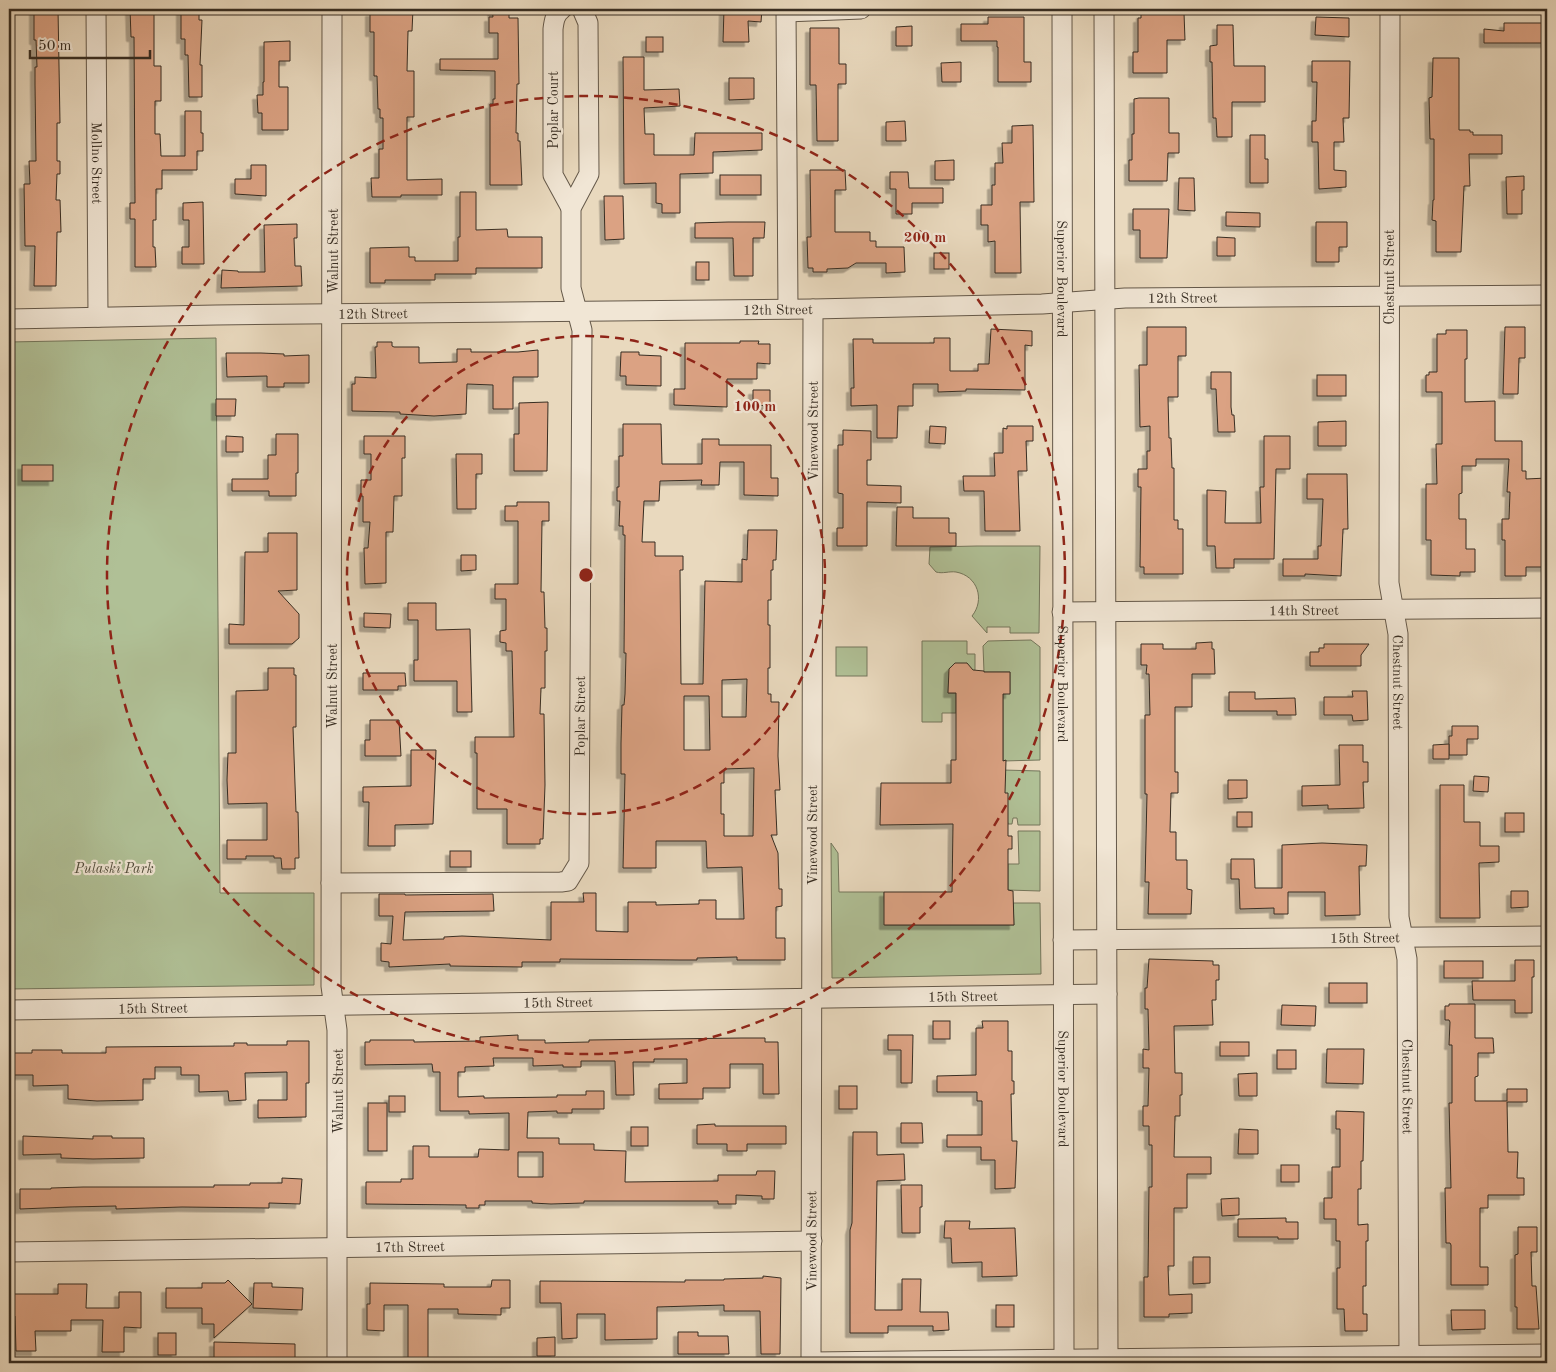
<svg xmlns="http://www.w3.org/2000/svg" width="1556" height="1372" viewBox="0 0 1556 1372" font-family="'Old Standard TT',serif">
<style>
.green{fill:#b0c096;stroke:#74765c}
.building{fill:#dba283;stroke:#372d22;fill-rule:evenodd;filter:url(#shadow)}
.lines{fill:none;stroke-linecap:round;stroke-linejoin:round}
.street-casing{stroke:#645849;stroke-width:21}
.street{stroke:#f1e6d5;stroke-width:19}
.ring{fill:none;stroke:#8f2418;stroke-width:2.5;stroke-dasharray:9 6}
.labels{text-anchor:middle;stroke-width:4.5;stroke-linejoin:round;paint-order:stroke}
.street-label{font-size:14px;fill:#372d22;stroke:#f1e6d5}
.park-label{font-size:14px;font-style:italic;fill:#4f4a39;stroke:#f1e6d5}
.centre{fill:#8f2418;stroke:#f1e6d5;stroke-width:2.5}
.ring-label{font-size:15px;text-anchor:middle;font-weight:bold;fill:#8f2418;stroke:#f1e6d5;stroke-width:4.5;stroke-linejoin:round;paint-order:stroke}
</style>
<defs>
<filter id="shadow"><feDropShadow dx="-4.5" dy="4.5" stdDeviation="0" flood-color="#0004"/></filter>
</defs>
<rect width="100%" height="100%" fill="#e9d9be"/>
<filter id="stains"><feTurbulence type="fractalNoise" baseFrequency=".004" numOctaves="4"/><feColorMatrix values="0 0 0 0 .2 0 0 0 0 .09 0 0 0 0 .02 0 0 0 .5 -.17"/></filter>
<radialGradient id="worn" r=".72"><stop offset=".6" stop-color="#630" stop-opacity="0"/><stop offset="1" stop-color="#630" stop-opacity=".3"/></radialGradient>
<!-- green -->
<g class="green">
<path d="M216 338 220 893H314V985L9 989V342Z"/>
<path d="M977 546H1040L1039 633H1010V627H987V633L972 616C985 600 978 576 956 572 949 571 943 574 936 572L929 564 930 547Z"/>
<path d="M1031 640 1040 647V760L1003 761V694L1010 693V672H984L983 646 988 641Z"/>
<path d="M922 641H967V654H975V670L970 672V667L967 663 949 672 948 693H956V713H942V722H922Z"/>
<rect x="836" y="647" width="31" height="29"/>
<path d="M1002 770 1040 771V825H1018L1017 818H1013L1012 824H1008L1002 794Z"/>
<path d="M1018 831H1040V891L1008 890V864H1019Z"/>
<path d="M831 843 838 853 839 892H884L885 925H1014L1013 903H1040L1041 974 832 978Z"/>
</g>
<!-- building -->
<g class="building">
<path d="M34 9H58L60 123H57V161H60V174H57L56 200H60L61 232H57L56 286H34L35 246H25L24 184H30L29 161H36L35 85V67H37L36 40H34Z"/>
<path d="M130 9H154V66H161V101H155V134H160L161 156H185V111H201V133H203V151H197V170H162V189H156V220H153V247H155L156 267H135V219H130V203H135L134 37H131Z"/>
<path d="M181 9H199V20H202L200 65H202V97H189L188 55H185V39H181Z"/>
<path d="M375 9H413L412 31H408L407 71H414V117H407V180L442 179V195H401V197H372L371 178H379V149H383V118H380V109H378L377 76H374V32H370V12H375Z"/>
<path d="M492 9H509V18H518L519 84H517L516 133H518V141H520L522 185H490V104H493V99H495V71L440 70V59H498V33H489V17H493Z"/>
<path d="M724 9H762L761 22 748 21 749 42H723Z"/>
<path d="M1184 13 1185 40H1167V73H1133V52H1138V18H1141V14Z"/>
<path d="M988 17H1024V62H1031V82H998V47H997V41H961V24H988Z"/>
<path d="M1316 17 1349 18V37L1315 35Z"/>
<path d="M1504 23H1547V43H1484V29L1504 31Z"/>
<path d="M1217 25H1233L1234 66H1265V102H1232V137H1217L1216 118H1213L1212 62H1210V46L1217 45Z"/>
<path d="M912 26V46H896V27Z"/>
<path d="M810 28H839V64H846V84H838V141H817L816 85H810Z"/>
<rect x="646" y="37" width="17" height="15"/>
<path d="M290 41V61H279V87H288V130H262V113H258L257 95H263V82H264V42Z"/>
<path d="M623 57H644V90L679 89 680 106 644 108 645 134H654V155H694L695 133H762V150L713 152V173L680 174V213H662V204L656 203V183L624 184Z"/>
<path d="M1433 58H1459V130H1470V132H1473V135H1502V154H1469L1470 186H1464L1461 252H1436V221L1432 220 1433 200H1434V139H1430L1429 98 1432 97Z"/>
<path d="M1312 61H1350L1349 118H1343L1344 142H1334V170L1346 171V187L1319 189 1318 142H1312V121H1316L1317 82H1312Z"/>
<path d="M961 62V82H942L941 63Z"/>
<path d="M729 78H754V99L729 100Z"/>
<path d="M1139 98H1169V133H1179V153H1168L1167 181H1129V160H1132V134H1134V99Z"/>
<path d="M905 121 906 141H886V122Z"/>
<path d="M1033 125 1034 202H1020L1021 273H995V241L988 242V225H981V205H992V185H995V163H1003L1002 143H1012V126Z"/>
<path d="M1250 135H1265V159H1268V183H1250Z"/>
<path d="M954 160V180H935V161Z"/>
<path d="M251 165H266V196L235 194V179H251Z"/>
<path d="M810 170H845L846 190H835V232H870V241H876V247H904L905 272 886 273V263H856L848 268 827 269V272H813V268H808L807 237H811Z"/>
<path d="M890 172H908L909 188H943V203H912V214H896V189H890Z"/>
<rect x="720" y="175" width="41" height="20"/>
<path d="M1524 176V190H1522V214H1507L1506 177Z"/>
<path d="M1179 178H1194L1195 211 1178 210Z"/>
<path d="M460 192H476V230L507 229 508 237H542V268H476V274H435V280H385V283H370V248L409 247V257H415V261H458V237H460Z"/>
<path d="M604 196H623L624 239 605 240Z"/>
<path d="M203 202 204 264H182V247H189V220H183V203Z"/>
<path d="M1133 209H1169L1167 258H1140V230H1133Z"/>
<path d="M1226 212 1260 213V227L1226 226Z"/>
<path d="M728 222H765L764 238H753V276H734L733 238H695V223Z"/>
<path d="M1316 222H1347V247H1339V262H1316Z"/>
<path d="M297 224V238H294L295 266H301L302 286 221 288 222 270 238 271V272H265L264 225Z"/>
<path d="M1217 237 1235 238V256H1217Z"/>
<rect x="934" y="253" width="15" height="16"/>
<rect x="696" y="262" width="13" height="18"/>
<path d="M1147 327H1186V356H1178V397H1168L1169 438H1171L1172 468H1174V520H1178V529H1183V574H1144V567H1140L1141 487H1138V469H1147V451H1150V426L1140 427 1139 365H1147Z"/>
<path d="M1505 327H1525V358H1519L1518 394H1503Z"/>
<path d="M991 329 1032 331V346L1025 345V390L966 389V391L938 392V384H913V406H898L897 438H877V405L851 406V388H854L853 339H873V343H934V338H950V371H978V364H989Z"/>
<path d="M1446 330H1467V359H1465V402L1495 401V441H1522V471H1526V479L1547 478V567H1526V576H1505V540H1502V519H1509L1510 492H1507L1509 459H1476V466H1462V493L1459 494V519H1466V549H1475V572H1460V576L1431 575V540H1426V484H1437L1436 444H1442V392H1426V375H1429V372H1437V334H1446Z"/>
<path d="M740 341H759L758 344H770V364L757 363V379H727V407L674 405V389H685V343H740Z"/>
<path d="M377 342H392V346L394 347H419V363L457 362V349H471V352H518L538 350V377H513V409H493V385L467 384 466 414 434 416 400 414V412L352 411V384H355V377L376 378 375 347H377Z"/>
<path d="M621 352H639V355L661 356V386L626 385V376H620Z"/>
<path d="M226 353H261L284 354V356L309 355V383H284V387H267V376L227 377Z"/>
<path d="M1211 372H1231V407L1232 415H1234L1235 432H1218L1216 389H1211Z"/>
<rect x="1317" y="375" width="29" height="21"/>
<path d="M753 390H770V405L753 406Z"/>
<path d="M216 399H236L235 416H216Z"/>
<path d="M548 402 547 471H514V434H519V403Z"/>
<path d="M1346 421V446H1318V422Z"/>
<path d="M623 424H661L662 464H702V439H719V445H771V478H778V496L744 495V462H720L719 485H701L702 480 660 481 659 501H644L642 542H655V556H683V570H680L681 684H703L705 581 742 582V559L747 560 748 530H777L776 560H773V570H771V600H768V625H770V668H768V694H771V702H779L778 756 780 790H775L777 835H771L778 853 779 889H782V906L776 907V938H785V960H737V957L697 958V960H679L560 959V962H522V967L450 966V964L389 967V962L381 961V943L391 944 393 916H379V894H405V895L493 894 494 911 405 912 403 940 444 939V937L462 936 551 940V902H584L583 893H596V931L628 932V902H656V905L699 904V900H716V919H744L742 867 707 868 706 841H656V868H623L625 774H621V743L622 705H624L625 694 626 653H624L625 535H623V526H619L620 501H617V487H619V456H623ZM747 679 746 717H722V680ZM684 696H709L710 750H684ZM754 768 753 836H724V814H721V783H724V769Z"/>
<path d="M930 426 946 427 945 444 929 443Z"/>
<path d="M1007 426H1033V441H1026L1027 471H1018L1020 531H985L984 491H964L963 476H995L994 453H1003V428L1007 429Z"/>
<path d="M843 430 871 431V460H867V485L901 486V503L867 502V546H837V528H843V494L838 493V445H843Z"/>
<path d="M276 434H298V473H296V496H269V491H232V479H268V455H276Z"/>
<path d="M226 436 243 437V452H226Z"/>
<path d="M364 436H405V458H402V496H394L393 532H386V583L365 584 364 548H368L370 522H363V496H361V480H371V454H364Z"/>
<path d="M1264 436H1290V469H1276L1274 559H1234V568H1216L1215 546H1207V490L1226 491 1225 523H1261L1260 487H1264Z"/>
<path d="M456 454H482V474H476V509H457Z"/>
<rect x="22" y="465" width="31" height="16"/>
<path d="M1307 474H1347L1348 529H1343L1341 576 1305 574V576H1283V559H1318V546H1321L1323 499H1307Z"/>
<path d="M517 502H549V521H542L541 592H544L545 628H547V651H545V688H541L540 714H544L545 785 543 839H540V844H507V809H477V753H475V737H514L512 651H506V643L500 642V631L506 630V599H495V584H518V521H505V506H517Z"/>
<path d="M897 507H913V518H949V533H956V546H896Z"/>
<path d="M268 533H297V590L278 591 299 614V638L292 644H229V624L244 625 245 552H268Z"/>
<path d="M461 555H476V570L461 571Z"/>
<path d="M408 603H436V630L470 629 472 712H457V681H414V660H418V620H408Z"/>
<path d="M364 613 391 614 390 628 364 627Z"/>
<path d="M1212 642V649H1214L1215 674H1192V707H1175V772H1178V793H1171L1170 832H1176V860H1187V889L1192 890 1191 914H1148L1149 882H1145L1147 794H1145V715H1150L1149 674H1146L1147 665H1141V644H1163V649H1196V643Z"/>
<path d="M1324 644H1369L1361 655V666H1310V652H1319V648H1324Z"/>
<path d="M955 663H967L973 670 984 671V672H1010V694H1003V761L1006 760 1005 793H1008V836H1012V849H1008V890L1013 891 1014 925H884V892H952L953 824 880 825 881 783H951V760H956V693H948L949 669Z"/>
<path d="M268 668H294V675H296V727H293L296 812H298L299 858H295V869H282L281 858H274V856H246V859H227V840H267V803L228 804 227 780 228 753H236V691L268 690Z"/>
<path d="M363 673H405L406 686H398V690H363Z"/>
<path d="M1352 691H1367L1368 720 1353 721 1352 715H1324V697H1353Z"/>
<path d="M1229 692H1255V699L1295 698 1296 715H1277V711H1229Z"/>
<path d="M370 720H399L401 756H365V740H370Z"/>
<path d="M1452 726H1478V739H1467V755H1449V736H1452Z"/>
<path d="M1449 744V759H1433V745Z"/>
<path d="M1339 745H1363V762H1368V782H1363L1364 808 1328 809V805L1302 806V786L1340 785Z"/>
<path d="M411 750H436L433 824 395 825V846H368L369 802H363V787L411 786Z"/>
<path d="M1474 776 1489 777 1488 792 1473 791Z"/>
<path d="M1228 780H1247V798L1228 799Z"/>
<path d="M1440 785H1464V822H1480V846H1499V862L1479 863 1480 918H1440Z"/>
<rect x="1237" y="812" width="15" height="15"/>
<rect x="1505" y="813" width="19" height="19"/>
<path d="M1322 843 1367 845 1366 866H1359L1360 915 1325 916V892H1288V914H1274V908L1240 909 1239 879H1231V859H1254L1255 888H1282V845Z"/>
<rect x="450" y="851" width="21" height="16"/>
<path d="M1511 891H1528V907L1511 908Z"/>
<path d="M1149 959 1213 961V965H1219V980H1216V1000H1212L1213 1025 1174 1026 1175 1073H1182V1095H1180V1116H1175L1174 1157H1211V1174H1187V1208H1174V1266H1168L1169 1295 1192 1294V1313L1169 1314V1317H1144V1277H1148L1149 1187H1152V1145H1149V1126H1143V1106H1148L1149 1068H1143V1049L1149 1050 1148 1009H1145V988H1147Z"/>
<path d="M1515 960H1534V977H1532V1013H1515V1000H1473L1472 981H1515Z"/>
<rect x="1444" y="961" width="39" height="17"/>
<rect x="1329" y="983" width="38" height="20"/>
<path d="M1449 1004H1475V1038H1493L1494 1053H1478V1076L1475 1077V1101H1507V1089H1527V1102H1507L1508 1152H1518L1517 1178H1524V1195H1488V1208H1480V1267H1488V1285H1451V1245L1450 1243H1446L1445 1188H1451L1449 1103H1452V1045H1449L1450 1022 1449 1020H1445V1006H1449Z"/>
<path d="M1282 1005 1316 1006 1315 1026 1281 1025Z"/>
<rect x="933" y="1021" width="17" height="18"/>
<path d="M982 1021H1008V1051H1012V1081H1014V1094H1011L1012 1141H1017L1015 1188 995 1189V1160H981V1147H947V1135H982V1101H977V1092H937V1076L976 1075V1028H983Z"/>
<path d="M518 1035V1040H545V1043L589 1042V1040L741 1038H765V1042H778L779 1094H763V1064H730V1088H703V1099H659V1084L687 1083V1059H654V1062H633L634 1095H616L615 1061H581V1067H563V1065L533 1066V1058H493L494 1066 465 1067V1072H458V1097L484 1096V1098L557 1097V1095H586V1091H604V1109H572V1113H557V1111L528 1112 527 1138H559V1144H594V1150L626 1151 625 1182 718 1181V1175H756L757 1171H775L774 1199H762V1196L736 1195V1204H718V1201H584V1203L551 1204 532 1203V1201H485V1205H479V1208H466V1205L366 1204V1182H401V1179H413V1146H429V1157H478L479 1149 509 1150V1113L469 1114V1111H440V1072H433L432 1064 365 1065V1042H370V1040H414V1042L480 1041V1037ZM518 1152H543V1177H518Z"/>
<path d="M888 1035H913L912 1083H901V1050H888Z"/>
<path d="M287 1041H309V1083H306V1117L258 1118V1100H287V1072L245 1073 246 1100 229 1101 228 1091 199 1092V1075H181V1067H155V1079H143V1100L97 1101 68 1099V1085L33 1086V1075H9V1053H32V1050H62V1053H106V1047L234 1046V1043H247V1045H287Z"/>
<rect x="1220" y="1042" width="29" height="14"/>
<path d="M1327 1049H1364L1363 1084 1326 1083Z"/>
<rect x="1277" y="1050" width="19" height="19"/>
<path d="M1257 1073V1096H1239L1238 1074Z"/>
<rect x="839" y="1086" width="18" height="23"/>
<rect x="389" y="1096" width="16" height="16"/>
<rect x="368" y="1103" width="19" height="48"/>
<path d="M1336 1111 1364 1112 1363 1161H1361V1189H1358V1225L1368 1224V1241H1366V1286H1363V1314H1367V1331H1345L1344 1309H1337V1268H1340V1241H1336V1219H1324V1198H1332V1167H1340V1129H1336Z"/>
<path d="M901 1123H922L923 1143H901Z"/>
<path d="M715 1124V1126H786V1144H747V1151H727V1144H697V1125Z"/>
<rect x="631" y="1127" width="17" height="19"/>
<path d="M1239 1129 1258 1130V1154H1238Z"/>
<path d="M853 1132H877V1155L904 1154 905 1180 877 1181 875 1310H902V1279H921L920 1312H948L949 1330 933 1331V1326H888V1333H850V1230L852 1223Z"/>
<path d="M23 1136 93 1139V1136H112V1138H144V1158L93 1159 61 1158V1154L23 1155Z"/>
<rect x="1281" y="1165" width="18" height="17"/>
<path d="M282 1178 302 1179 300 1204 269 1203V1208L182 1207 116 1209V1206L69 1207 20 1209V1189H51V1188L83 1187H214V1185H250V1183H282Z"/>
<path d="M901 1185H922V1207H920V1233H902Z"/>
<path d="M1239 1198V1215L1222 1216 1221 1199Z"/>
<path d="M1286 1218V1222H1298V1239H1278V1237H1238V1219Z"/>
<path d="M945 1221H970L969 1229 1015 1228 1017 1276 982 1277V1262L952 1263 951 1238H944Z"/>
<path d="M1518 1227H1537V1252H1531L1532 1286H1536L1539 1329H1517V1307H1515V1255L1518 1254Z"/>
<path d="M1193 1257H1210V1283L1193 1284Z"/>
<path d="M763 1276 781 1278 780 1354H761L760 1311H724V1305L657 1307V1339L605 1340V1314H577V1338L562 1339 561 1303H540V1281L685 1282V1280H724V1279L763 1278Z"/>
<path d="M228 1280 252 1304 214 1338V1324H202V1308H166V1288H202V1283H225Z"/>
<path d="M492 1280H510V1308H501V1315L458 1314V1309H428V1358H408V1305H384V1331L367 1330V1304H370V1283L444 1284V1287H491Z"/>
<path d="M254 1283H272V1287L303 1288 302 1310 253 1308Z"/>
<path d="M58 1284H87L86 1308H119V1292H141V1328L124 1327V1352H102L103 1320H71V1331H35L36 1351H16L15 1316H9V1294H58Z"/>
<rect x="996" y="1305" width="18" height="22"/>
<path d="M1451 1310H1485V1329L1452 1330Z"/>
<path d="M678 1332H698V1336H728L729 1354H678Z"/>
<rect x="158" y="1333" width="18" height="22"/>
<path d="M555 1337V1356H537V1338Z"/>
<path d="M214 1342 295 1344V1360L242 1359V1362H214Z"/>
</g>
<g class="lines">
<defs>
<g id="street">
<path id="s1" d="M96 9 98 317"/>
<path d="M332 9 331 986 337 1030V1363"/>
<path d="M562 9C555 14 554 21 553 29V175L571 208"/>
<path d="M786 9 788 309"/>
<path id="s2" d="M1062 9 1064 1358"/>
<path d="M1104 9 1108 1358"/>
<path id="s3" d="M1390 9 1389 583 1398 634 1399 917 1407 959 1409 1355"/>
<path d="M786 12 861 9"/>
<path id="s4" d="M9 319 216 315 813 309 1042 304 1125 298 1547 295"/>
<path id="s5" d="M1062 612 1547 608"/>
<path id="s6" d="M331 883 561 882 568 881 579 863 582 330 571 288V208L589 174 588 23 582 9"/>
<path id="s7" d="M1063 940 1547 936"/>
<path id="s8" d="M9 1010 1107 994"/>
<path id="s9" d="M9 1252 812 1241"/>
<path d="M811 1362 1547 1354"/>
<path id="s10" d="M811 1363 813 309"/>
</g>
</defs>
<!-- street casing -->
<use href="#street" class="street-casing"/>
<!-- street -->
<use href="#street" class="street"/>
</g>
<!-- distance rings -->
<g class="ring">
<circle cx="586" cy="575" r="239"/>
<circle cx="586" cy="575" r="479"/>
</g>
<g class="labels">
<!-- street labels -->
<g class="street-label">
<text transform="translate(553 110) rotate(-90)" y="5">Poplar Court</text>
<text dy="5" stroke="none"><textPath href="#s1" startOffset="154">Mollno Street</textPath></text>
<text transform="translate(333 251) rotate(-90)" y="5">Walnut Street</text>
<text transform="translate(1389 277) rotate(-90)" y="5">Chestnut Street</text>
<text dy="5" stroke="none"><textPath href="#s2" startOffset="270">Superior Boulevard</textPath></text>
<text dy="5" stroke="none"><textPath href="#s4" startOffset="1174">12th Street</textPath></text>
<text dy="5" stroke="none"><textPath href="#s4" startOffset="769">12th Street</textPath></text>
<text dy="5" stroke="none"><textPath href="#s4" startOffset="364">12th Street</textPath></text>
<text dy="5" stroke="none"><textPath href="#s10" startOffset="932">Vinewood Street</textPath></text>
<text dy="5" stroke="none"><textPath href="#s5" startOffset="242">14th Street</textPath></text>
<text dy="5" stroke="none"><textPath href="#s3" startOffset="674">Chestnut Street</textPath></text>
<text dy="5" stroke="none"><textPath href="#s2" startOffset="675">Superior Boulevard</textPath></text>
<text transform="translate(332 686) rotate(-90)" y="5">Walnut Street</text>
<text dy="5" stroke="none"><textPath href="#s6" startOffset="405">Poplar Street</textPath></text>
<text dy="5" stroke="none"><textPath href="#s10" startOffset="528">Vinewood Street</textPath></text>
<text dy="5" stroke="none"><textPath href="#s7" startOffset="302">15th Street</textPath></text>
<text dy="5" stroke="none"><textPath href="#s8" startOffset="954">15th Street</textPath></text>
<text dy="5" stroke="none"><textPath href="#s8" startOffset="549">15th Street</textPath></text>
<text dy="5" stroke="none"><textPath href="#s8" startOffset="144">15th Street</textPath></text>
<text dy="5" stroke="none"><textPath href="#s3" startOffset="1079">Chestnut Street</textPath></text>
<text dy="5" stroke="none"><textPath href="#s2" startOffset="1080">Superior Boulevard</textPath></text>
<text transform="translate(338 1091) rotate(-90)" y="5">Walnut Street</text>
<text dy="5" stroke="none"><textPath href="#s10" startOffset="122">Vinewood Street</textPath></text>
<text dy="5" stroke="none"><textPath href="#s9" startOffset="401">17th Street</textPath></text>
</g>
<!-- park labels -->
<g class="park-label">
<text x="114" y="873">Pulaski Park</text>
</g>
</g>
<circle cx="586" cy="575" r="8" class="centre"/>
<g class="ring-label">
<text x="925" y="242">200 m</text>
<text x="755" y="411">100 m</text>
</g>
<!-- margin -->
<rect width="1556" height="1372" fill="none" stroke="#e9d9be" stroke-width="30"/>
<rect x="10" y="10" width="1536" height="1352" fill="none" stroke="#372d22" stroke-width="2.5"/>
<rect x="15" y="15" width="1526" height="1342" fill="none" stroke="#372d22"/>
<!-- scale -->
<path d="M30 50v8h120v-8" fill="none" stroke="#372d22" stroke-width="2.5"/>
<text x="38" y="50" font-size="15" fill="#372d22" stroke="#f1e6d5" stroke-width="4" paint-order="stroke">50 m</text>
<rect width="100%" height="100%" filter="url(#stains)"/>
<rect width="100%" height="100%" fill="url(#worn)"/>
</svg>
